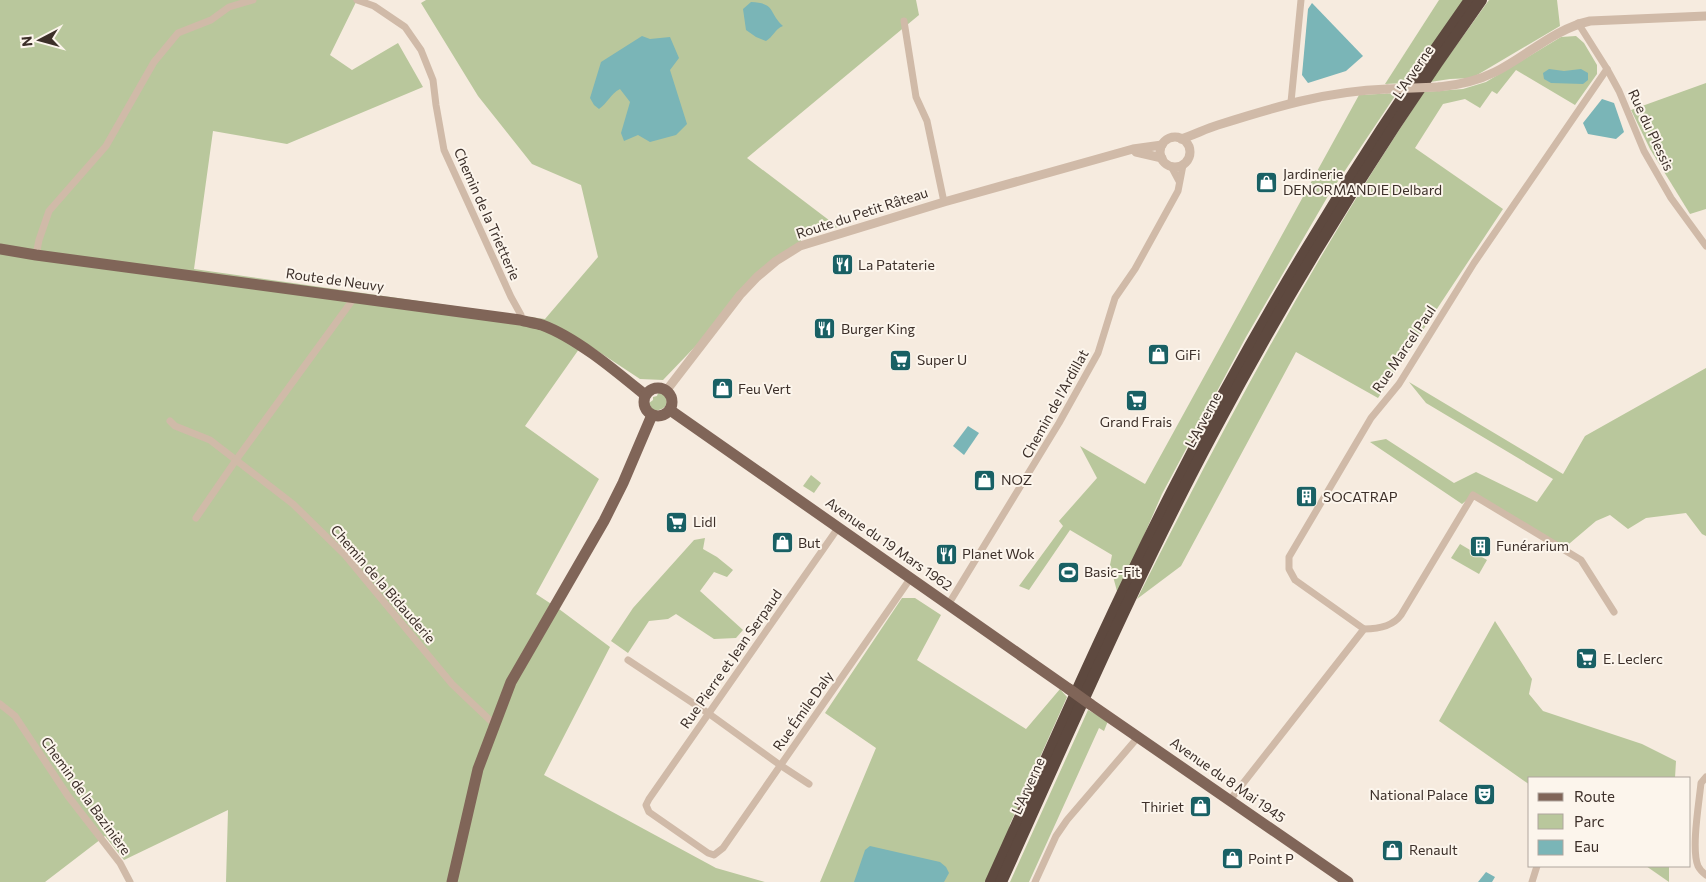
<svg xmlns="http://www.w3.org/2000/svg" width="1706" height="882" viewBox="0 0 1706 882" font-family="Commissioner,sans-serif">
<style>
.green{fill:#b9c79c}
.water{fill:#7ab5b7}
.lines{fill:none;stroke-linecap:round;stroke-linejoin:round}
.minor{stroke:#d0baa8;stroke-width:7}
.tertiary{stroke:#d0baa8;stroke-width:9}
.primary{stroke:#806558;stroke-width:11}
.motorway{stroke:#5e493f;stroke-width:12}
.tertiary-bridge{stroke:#d0baa8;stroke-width:9}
.primary-bridge{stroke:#806558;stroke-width:11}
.labels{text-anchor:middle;stroke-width:4;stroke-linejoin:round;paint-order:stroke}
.street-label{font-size:14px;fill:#3c2f29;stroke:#fcf5ec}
.poi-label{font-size:14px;fill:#3c2f29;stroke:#fcf5ec;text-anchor:start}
</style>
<rect width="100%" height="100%" fill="#f6ebdf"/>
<!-- green -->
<g class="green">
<path d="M0 0H357L330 55 352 70 398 43 423 87 287 144 213 131 194 269 545 319 598 257 581 185 532 164 478 96 421 3 426 0H916L919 15 747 158 838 227 800 238 802 244 759 280 663 380 640 379 584 342 525 426 599 479 536 594 559 609 610 647 544 775 716 868 765 882H226L228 810 124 860 105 836 45 882H0Z"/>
<path d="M1439 0H1465L1406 83 1385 84Z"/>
<path d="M1489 0H1557L1560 26 1472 78 1450 79 1430 82Z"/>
<path d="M1576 36 1584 43 1597 65V74L1575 105 1516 70 1497 94 1492 91 1480 108 1465 99 1443 104 1415 148 1503 209 1378 398 1296 352 1181 566 1137 599C1224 425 1316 254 1424 92L1463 89 1486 82 1561 37Z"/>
<path d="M1706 83V209L1690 214 1650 149 1631 110Z"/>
<path d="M1397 93 1328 196 1246 337 1162 494 1118 595 1110 565 1112 555 1070 530 1029 590 1019 586 1063 526 1059 521 1097 478 1080 446 1145 484 1359 95Z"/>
<path d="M1706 368V536L1702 534 1686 513 1646 518 1628 529 1610 515 1596 521 1563 549 1473 495 1462 504 1370 442 1386 439 1454 483 1476 472 1537 502 1553 479 1426 403 1409 382 1563 474 1585 436Z"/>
<path d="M658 393 665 395C669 405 666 408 656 411L652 409 649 403 653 400V397L657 396Z"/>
<path d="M811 475 821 483 814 493 803 486Z"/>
<path d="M705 538 703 549 717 557 733 570 727 577 714 572 700 591 743 630 736 638 714 639 676 614 668 619 649 621 628 653 611 641 633 608 694 540Z"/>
<path d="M1460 544 1487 560 1479 574 1451 558Z"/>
<path d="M902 598H915L941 615 917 660 1026 729 1060 689 1067 697 1010 824 1001 882H820L876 748 825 713Z"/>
<path d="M1495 621 1532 679 1529 694 1543 711 1642 744 1676 761 1675 778H1530V785L1439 721Z"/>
<path d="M1088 710 1108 721 1104 731 1099 728 1029 882H1010Z"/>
<path d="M1646 866H1669V882Z"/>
</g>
<!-- water -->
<g class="water">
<path d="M751 2C776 3 768 12 783 26 775 29 773 37 766 41L756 37 746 30 743 9Z"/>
<path d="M1312 3 1363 56 1346 71 1308 83 1302 75 1308 9Z"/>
<path d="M642 36 650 39 670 37 679 58 670 70 687 124 676 135 650 142 638 135 624 141 621 133 630 102 620 89C610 94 608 103 599 109L594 105 590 98 601 62Z"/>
<path d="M1549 69 1564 71 1581 69 1588 73V80L1583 84 1551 83 1544 79 1543 73Z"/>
<path d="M1602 99 1614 103 1624 132 1616 139 1588 134 1583 123Z"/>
<path d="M968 426 979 433 964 455 953 446Z"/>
<path d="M870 846 940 862 946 867 949 873 944 882H854L865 850Z"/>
<path d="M1486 872 1495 877 1492 882H1478Z"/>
</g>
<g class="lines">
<!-- minor -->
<g class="minor">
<path d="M357 0 374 6 405 27 421 50 433 80 436 105 444 150 511 297 521 315 520 320"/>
<path d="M904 21 916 97 927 121 944 202"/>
<path d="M1578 23 1607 69 1619 91 1644 151 1671 198 1706 246"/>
<path d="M1291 102 1301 0"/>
<path d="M1171 166 1179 181"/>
<path d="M36 255 39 240 49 211 106 146 154 62 178 33 211 20 229 7 253 0"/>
<path d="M170 421 175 426 210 440 293 504 345 555 452 684 494 724"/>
<path d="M196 518 236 460 354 298"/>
<path d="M838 528 649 799 646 805 649 812 708 853 714 855 723 848 910 579"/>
<path d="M948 605 1059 423 1098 353 1115 298 1135 269 1178 191 1183 165"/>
<path d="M1364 629 1295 580 1289 569V557L1371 418 1399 384 1474 263 1607 69"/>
<path d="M628 660 708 713 780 765 809 784"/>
<path d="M0 704 15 716 68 796 120 863 130 882"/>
<path d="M1706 777 1701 783C1699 803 1691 849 1698 866 1700 870 1702 872 1706 875"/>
<path d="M1230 800 1364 629C1377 629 1393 626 1401 615L1473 495 1581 560 1614 612"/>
<path d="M1035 882 1056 836 1067 820 1139 736"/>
<path d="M1532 882 1537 866"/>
</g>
<!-- tertiary -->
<g class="tertiary">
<path d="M1439 87C1459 85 1477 81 1495 72 1527 56 1554 29 1590 21L1706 16"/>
<circle cx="1175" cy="152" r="15"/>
<path d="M1181 139C1194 135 1205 129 1218 125 1275 107 1327 91 1387 89"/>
<path d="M1136 152 1162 158"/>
<path d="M666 391 740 295 757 277 776 261 800 246 944 202 1133 149 1162 145"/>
</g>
<!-- primary -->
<g class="primary">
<path d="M0 249 36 255 520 320C527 322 535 323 542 325 577 338 617 372 645 395"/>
<circle cx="658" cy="402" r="14"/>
<path d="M670 410 1069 689"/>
<path d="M1090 704 1348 882"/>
<path d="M452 882 478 769 511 682 604 521 623 483 652 415"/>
</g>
<!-- motorway -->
<g class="motorway">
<path d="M991 882C1050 752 1107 620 1172 492 1259 321 1358 157 1470 0"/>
<path d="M1001 882C1070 730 1136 576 1215 429 1294 280 1383 137 1481 0"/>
</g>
<!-- tertiary-bridge -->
<path class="tertiary-bridge" d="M1387 89 1439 87"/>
<!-- primary-bridge -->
<path class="primary-bridge" d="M1069 689 1090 704"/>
</g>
<!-- icons -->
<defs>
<symbol id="shop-square" viewBox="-11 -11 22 22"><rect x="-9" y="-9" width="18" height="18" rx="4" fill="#196064" stroke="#fcf5ec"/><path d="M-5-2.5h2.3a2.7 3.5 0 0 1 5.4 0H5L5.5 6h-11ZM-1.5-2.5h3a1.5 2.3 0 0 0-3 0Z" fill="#fff"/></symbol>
<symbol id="restaurant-square" viewBox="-11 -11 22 22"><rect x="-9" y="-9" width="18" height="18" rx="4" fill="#196064" stroke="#fcf5ec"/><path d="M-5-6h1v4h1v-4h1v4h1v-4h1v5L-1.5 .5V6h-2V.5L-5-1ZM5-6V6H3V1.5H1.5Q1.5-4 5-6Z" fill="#fff"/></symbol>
<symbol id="supermarket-square" viewBox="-11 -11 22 22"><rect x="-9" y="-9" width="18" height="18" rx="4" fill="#196064" stroke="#fcf5ec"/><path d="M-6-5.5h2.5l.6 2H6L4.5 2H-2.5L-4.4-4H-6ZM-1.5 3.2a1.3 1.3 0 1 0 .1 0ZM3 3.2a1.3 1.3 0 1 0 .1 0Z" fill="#fff"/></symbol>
<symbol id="building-square" viewBox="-11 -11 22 22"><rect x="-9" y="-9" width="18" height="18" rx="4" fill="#196064" stroke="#fcf5ec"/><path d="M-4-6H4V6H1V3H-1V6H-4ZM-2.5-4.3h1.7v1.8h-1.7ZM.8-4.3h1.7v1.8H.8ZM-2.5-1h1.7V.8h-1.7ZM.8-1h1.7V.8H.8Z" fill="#fff"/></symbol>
<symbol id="stadium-square" viewBox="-11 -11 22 22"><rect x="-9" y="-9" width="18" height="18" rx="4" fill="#196064" stroke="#fcf5ec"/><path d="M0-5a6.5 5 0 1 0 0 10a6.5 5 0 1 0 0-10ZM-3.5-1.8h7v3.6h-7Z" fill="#fff"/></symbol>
<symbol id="theatre-square" viewBox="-11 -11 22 22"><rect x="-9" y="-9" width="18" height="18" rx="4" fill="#196064" stroke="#fcf5ec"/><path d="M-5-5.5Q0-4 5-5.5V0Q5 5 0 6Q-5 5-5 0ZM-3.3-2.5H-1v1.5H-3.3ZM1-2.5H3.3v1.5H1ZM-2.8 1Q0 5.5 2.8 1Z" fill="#fff"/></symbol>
</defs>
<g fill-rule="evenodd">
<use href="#shop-square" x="1254" y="170" width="25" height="25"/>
<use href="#restaurant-square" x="830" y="252" width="25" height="25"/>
<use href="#restaurant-square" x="812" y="316" width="25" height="25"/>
<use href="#shop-square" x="1146" y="342" width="25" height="25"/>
<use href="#supermarket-square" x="888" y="348" width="25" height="25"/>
<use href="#shop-square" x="710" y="376" width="25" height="25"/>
<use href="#supermarket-square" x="1124" y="388" width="25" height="25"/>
<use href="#shop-square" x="972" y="468" width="25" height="25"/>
<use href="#building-square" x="1294" y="484" width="25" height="25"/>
<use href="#supermarket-square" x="664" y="510" width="25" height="25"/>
<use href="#shop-square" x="770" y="530" width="25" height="25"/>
<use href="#building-square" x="1468" y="534" width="25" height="25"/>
<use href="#restaurant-square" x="934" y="542" width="25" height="25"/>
<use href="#stadium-square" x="1056" y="560" width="25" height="25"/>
<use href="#supermarket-square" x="1574" y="646" width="25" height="25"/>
<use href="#theatre-square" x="1472" y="782" width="25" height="25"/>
<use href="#shop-square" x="1188" y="794" width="25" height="25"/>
<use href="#shop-square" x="1380" y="838" width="25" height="25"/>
<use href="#shop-square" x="1220" y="846" width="25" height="25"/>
</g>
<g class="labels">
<!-- street labels -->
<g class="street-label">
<text transform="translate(1413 72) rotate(-56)" y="5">L'Arverne</text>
<text transform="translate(1651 130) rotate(65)" y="5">Rue du Plessis</text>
<text transform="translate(862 213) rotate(-18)" y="5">Route du Petit Râteau</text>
<text transform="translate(487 214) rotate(66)" y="5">Chemin de la Trietterie</text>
<text transform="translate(335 280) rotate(8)" y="5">Route de Neuvy</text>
<text transform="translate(1404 349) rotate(-56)" y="5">Rue Marcel Paul</text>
<text transform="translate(1055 404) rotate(-61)" y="5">Chemin de l'Ardillat</text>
<text transform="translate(1203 420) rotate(-62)" y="5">L'Arverne</text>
<text transform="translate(889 544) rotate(35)" y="5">Avenue du 19 Mars 1962</text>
<text transform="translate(383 584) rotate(49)" y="5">Chemin de la Bidauderie</text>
<text transform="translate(731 659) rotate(-55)" y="5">Rue Pierre et Jean Serpaud</text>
<text transform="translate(803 711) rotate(-55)" y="5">Rue Émile Daly</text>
<text transform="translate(1228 780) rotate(35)" y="5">Avenue du 8 Mai 1945</text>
<text transform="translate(1028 786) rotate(-66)" y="5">L'Arverne</text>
<text transform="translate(86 796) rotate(54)" y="5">Chemin de la Bazinière</text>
</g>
<!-- poi labels -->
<g class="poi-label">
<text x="1283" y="179">Jardinerie<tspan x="1283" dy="16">DENORMANDIE Delbard</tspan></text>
<text x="858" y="270">La Pataterie</text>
<text x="841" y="334">Burger King</text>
<text x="1175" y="360">GiFi</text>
<text x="917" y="365">Super U</text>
<text x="738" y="394">Feu Vert</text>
<text x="1136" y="427" text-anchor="middle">Grand Frais</text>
<text x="1001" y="485">NOZ</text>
<text x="1323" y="502">SOCATRAP</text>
<text x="693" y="527">Lidl</text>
<text x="798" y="548">But</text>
<text x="1496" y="551">Funérarium</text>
<text x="962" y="559">Planet Wok</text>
<text x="1084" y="577">Basic-Fit</text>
<text x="1603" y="664">E. Leclerc</text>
<text x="1468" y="800" text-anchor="end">National Palace</text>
<text x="1184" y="812" text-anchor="end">Thiriet</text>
<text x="1409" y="855">Renault</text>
<text x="1248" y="864">Point P</text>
</g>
</g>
<!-- legend -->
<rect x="1528" y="777" width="162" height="90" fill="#fcf5ec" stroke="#afa69e"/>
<rect x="1538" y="793" width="25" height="8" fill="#806558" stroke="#afa69e"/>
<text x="1574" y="802" font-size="15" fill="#3c2f29">Route</text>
<rect x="1538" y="814" width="25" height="15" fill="#b9c79c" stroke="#afa69e"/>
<text x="1574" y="827" font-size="15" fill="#3c2f29">Parc</text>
<rect x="1538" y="840" width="25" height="15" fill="#7ab5b7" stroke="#afa69e"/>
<text x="1574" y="852" font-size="15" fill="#3c2f29">Eau</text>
<!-- north arrow -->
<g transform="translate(40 40) rotate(264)" stroke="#fcf5ec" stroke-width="4" paint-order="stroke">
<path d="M0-4L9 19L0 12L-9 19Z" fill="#3c2f29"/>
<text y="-8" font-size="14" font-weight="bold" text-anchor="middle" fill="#3c2f29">N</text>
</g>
</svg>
